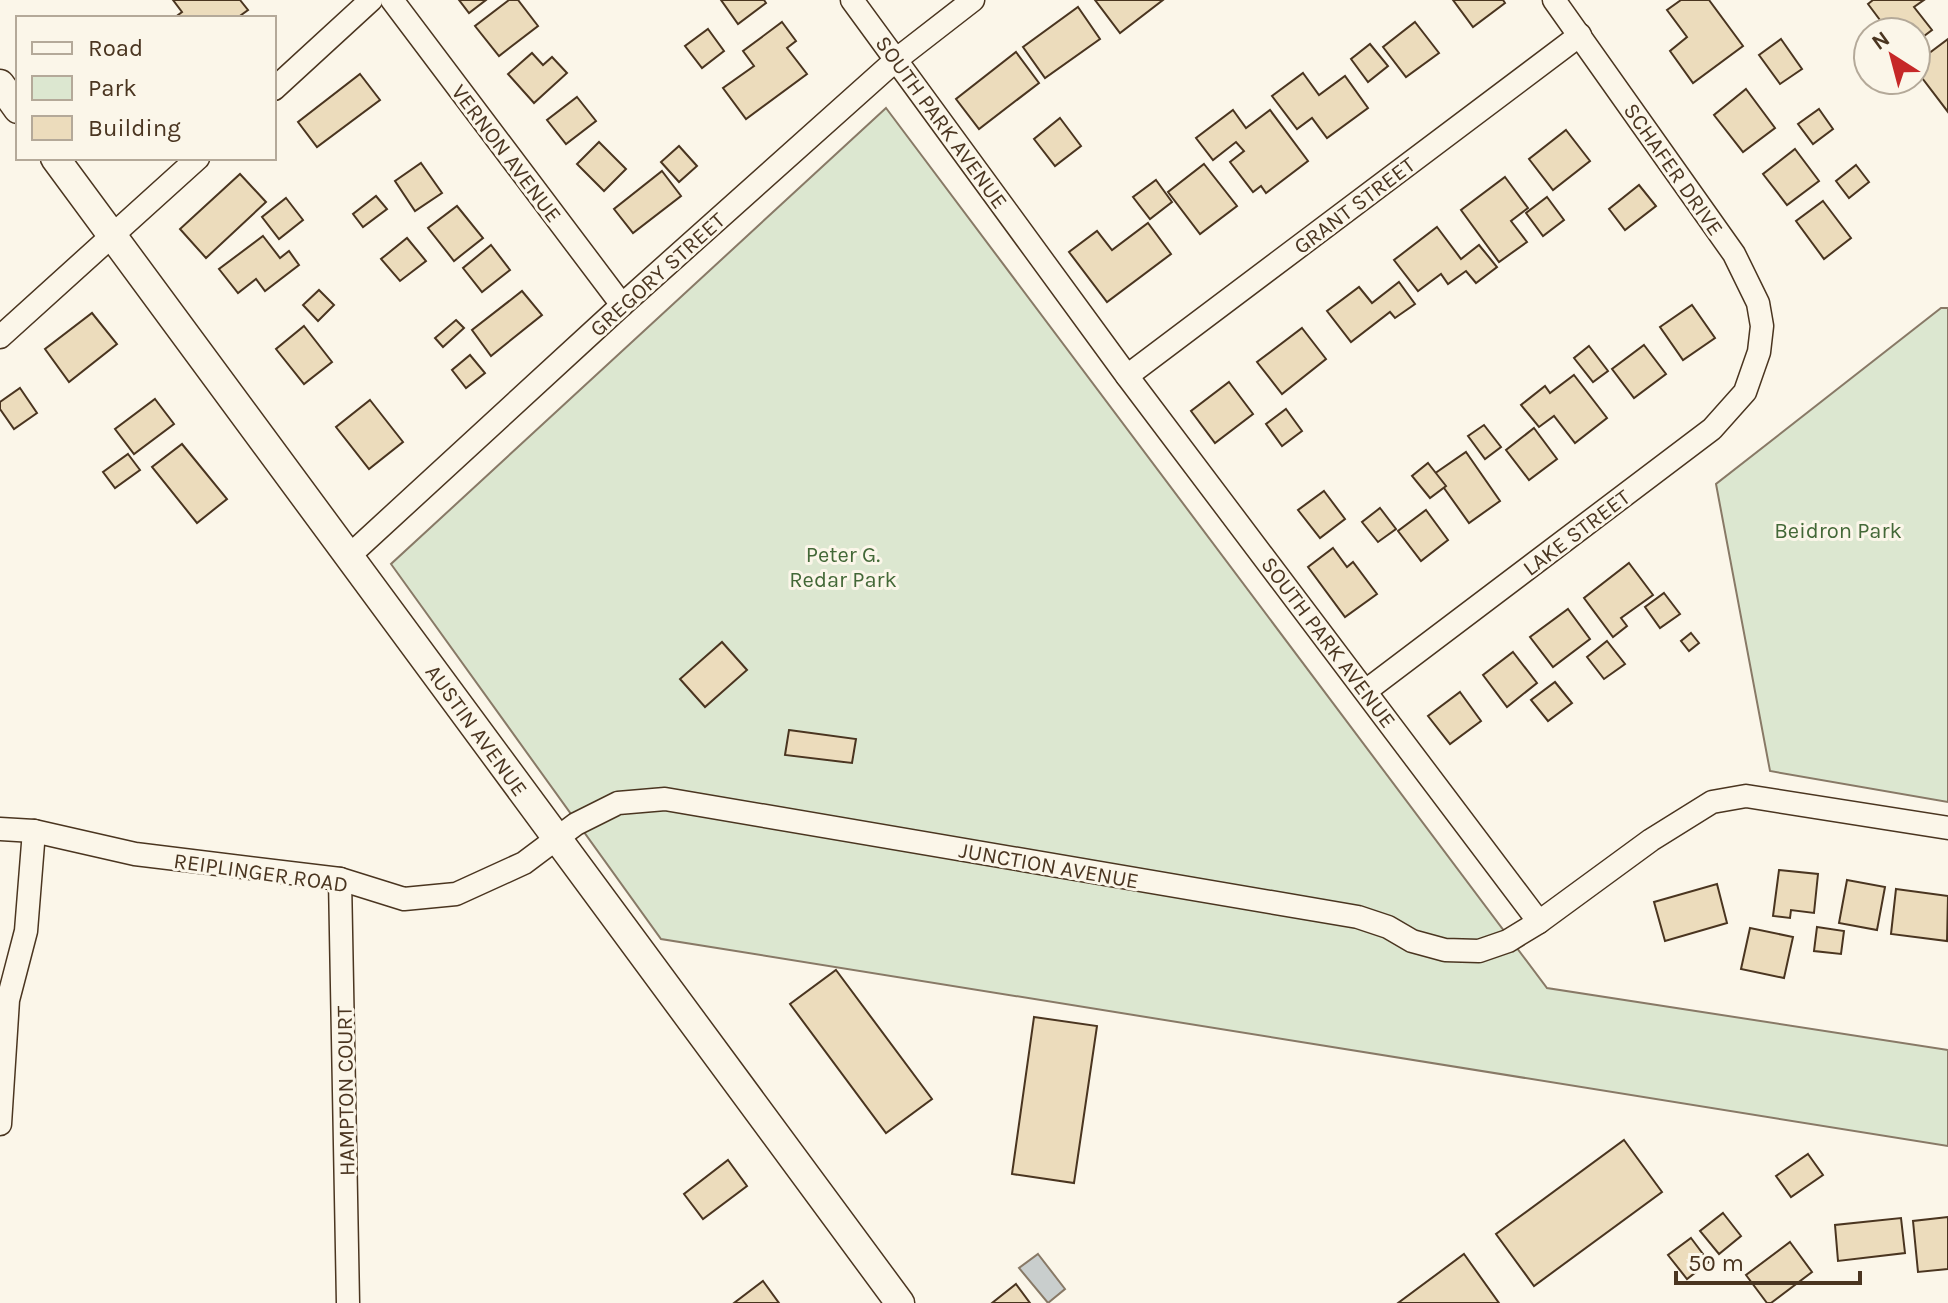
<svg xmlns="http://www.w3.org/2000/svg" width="1948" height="1303" viewBox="0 0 1948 1303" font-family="Karla,sans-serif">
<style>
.green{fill:#dce7d0;stroke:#887966;stroke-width:2}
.water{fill:#c9cecd;stroke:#887966;stroke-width:2}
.building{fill:#ecdcbc;stroke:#4a3520;stroke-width:2}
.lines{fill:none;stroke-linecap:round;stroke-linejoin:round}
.minor-casing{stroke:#4a3520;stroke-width:25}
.tertiary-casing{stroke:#4a3520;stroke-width:31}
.minor{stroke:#fbf6e9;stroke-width:22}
.tertiary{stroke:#fbf6e9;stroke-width:28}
.labels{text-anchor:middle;stroke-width:6;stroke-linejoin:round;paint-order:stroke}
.street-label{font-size:22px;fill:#4a3520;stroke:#fbf6e9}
.park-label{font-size:22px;fill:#436837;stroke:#fbf6e9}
</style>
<rect width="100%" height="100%" fill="#fbf6e9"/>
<!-- green -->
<g class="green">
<path d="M886 108 1547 988 1948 1050V1146L661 939 391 564Z"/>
<path d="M1941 308H1948V802L1770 771 1716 484Z"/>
</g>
<!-- water -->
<path class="water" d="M1038 1254 1065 1289 1048 1303 1019 1268Z"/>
<!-- building -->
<g class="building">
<path d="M173 0H240L248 10 237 18H174L182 12Z"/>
<path d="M459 0H486L469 13Z"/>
<path d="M509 0H518L538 26 499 56 475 26Z"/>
<path d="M721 0H764L766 3 738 24Z"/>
<path d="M1095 0H1163L1120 33Z"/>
<path d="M1453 0H1503L1505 3 1473 27Z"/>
<path d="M1681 0H1709L1743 46 1693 83 1670 51 1687 37 1667 10Z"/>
<path d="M1873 0H1924L1914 7 1932 30 1916 42V32H1889L1868 4Z"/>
<path d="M1078 7 1100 39 1045 78 1023 47Z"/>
<path d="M782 22 796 41 787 48 807 74 746 119 723 88 754 66 743 51Z"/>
<path d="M1415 22 1439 53 1406 77 1383 47Z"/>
<path d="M708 29 724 51 702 68 685 46Z"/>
<path d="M1781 39 1802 69 1780 84 1759 55Z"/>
<path d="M1948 39V112L1916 70V63Z"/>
<path d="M1370 44 1388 66 1368 82 1351 59Z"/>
<path d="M1016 52 1039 83 979 129 956 99Z"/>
<path d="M532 53 543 65 552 57 567 73 534 103 508 74Z"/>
<path d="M1303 73 1319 95 1345 76 1368 108 1327 138 1312 118 1297 129 1272 96Z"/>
<path d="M360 74 380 100 317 147 298 122Z"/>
<path d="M1746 89 1775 128 1743 152 1714 115Z"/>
<path d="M577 97 596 121 566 144 547 120Z"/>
<path d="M1819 109 1833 129 1813 144 1798 124Z"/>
<path d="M1233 110 1246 128 1270 110 1308 161 1266 193 1261 186 1253 192 1230 162 1244 151 1236 142 1213 160 1196 138Z"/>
<path d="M1060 118 1081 146 1055 166 1034 139Z"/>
<path d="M1566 130 1590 161 1553 190 1529 159Z"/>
<path d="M599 142 626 169 604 191 577 164Z"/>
<path d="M679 146 697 166 679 182 661 162Z"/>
<path d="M1795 149 1819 181 1787 205 1763 174Z"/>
<path d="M421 163 442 193 415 211 395 181Z"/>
<path d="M1204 164 1237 206 1200 234 1168 192Z"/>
<path d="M1856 165 1869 182 1849 198 1836 181Z"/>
<path d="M662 171 681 196 633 233 614 209Z"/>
<path d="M240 174 266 202 206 258 180 229Z"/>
<path d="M1505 177 1528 208 1511 221 1527 242 1499 262 1461 210Z"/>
<path d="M1156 180 1172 202 1150 219 1133 197Z"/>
<path d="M1639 185 1656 206 1625 230 1609 209Z"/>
<path d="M376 196 387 209 363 227 353 214Z"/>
<path d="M1547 197 1564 220 1543 236 1526 213Z"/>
<path d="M286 198 303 220 279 239 262 217Z"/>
<path d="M1823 201 1851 238 1824 259 1796 221Z"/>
<path d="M457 206 483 238 454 261 428 228Z"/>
<path d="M1148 223 1171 254 1107 302 1069 252 1097 231 1112 250Z"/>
<path d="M1437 227 1461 259 1479 245 1497 267 1476 283 1466 271 1448 284 1441 274 1418 291 1394 260Z"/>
<path d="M263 236 280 258 289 251 299 265 265 291 256 279 238 293 219 269Z"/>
<path d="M407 238 426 261 400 281 381 259Z"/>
<path d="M491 245 510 270 482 292 463 268Z"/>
<path d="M1399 282 1415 304 1395 318 1390 312 1351 342 1327 311 1359 287 1372 303Z"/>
<path d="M319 290 334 305 318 321 303 305Z"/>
<path d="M522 291 542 315 491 356 472 330Z"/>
<path d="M1692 305 1715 338 1683 360 1660 327Z"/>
<path d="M92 313 117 344 69 382 45 349Z"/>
<path d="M456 320 464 328 443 347 435 338Z"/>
<path d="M304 326 332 362 304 384 276 349Z"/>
<path d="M1302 328 1326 359 1282 394 1257 362Z"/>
<path d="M1644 345 1666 374 1634 398 1612 369Z"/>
<path d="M1589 346 1608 371 1593 382 1574 358Z"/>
<path d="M470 355 485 373 466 388 452 370Z"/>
<path d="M1574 375 1607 418 1575 443 1554 416 1539 427 1521 405 1545 386 1550 393Z"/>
<path d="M1229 382 1253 414 1215 443 1191 411Z"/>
<path d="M20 388 37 413 14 429 0 409V402Z"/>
<path d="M155 399 174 424 134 454 115 429Z"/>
<path d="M370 400 403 442 369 469 336 427Z"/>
<path d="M1286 409 1302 431 1282 446 1266 424Z"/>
<path d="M1484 425 1501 447 1485 459 1468 436Z"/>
<path d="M1534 428 1557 459 1529 480 1506 450Z"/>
<path d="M182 444 227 499 197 523 152 467Z"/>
<path d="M1466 452 1500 501 1469 523 1434 474Z"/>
<path d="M128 454 140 470 115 488 103 472Z"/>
<path d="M1428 463 1446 486 1430 498 1412 476Z"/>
<path d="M1324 491 1345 519 1320 538 1298 510Z"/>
<path d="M1380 508 1396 529 1378 542 1362 522Z"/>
<path d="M1426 510 1448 540 1421 561 1398 531Z"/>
<path d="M1333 548 1347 567 1353 562 1377 594 1345 617 1308 567Z"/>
<path d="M1629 563 1653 595 1621 618 1627 626 1613 637 1584 598Z"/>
<path d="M1664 593 1680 614 1660 628 1645 607Z"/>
<path d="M1568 609 1590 639 1553 667 1530 637Z"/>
<path d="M1691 633 1699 643 1689 651 1681 641Z"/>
<path d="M1607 641 1625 664 1604 679 1587 657Z"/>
<path d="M722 642 747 670 705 707 680 679Z"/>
<path d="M1513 652 1537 683 1507 707 1483 675Z"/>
<path d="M1555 682 1572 703 1548 721 1531 700Z"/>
<path d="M1460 692 1481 721 1450 744 1428 716Z"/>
<path d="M789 730 856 739 852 763 785 755Z"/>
<path d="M1779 870 1818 874 1814 913 1791 910 1790 918 1773 916Z"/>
<path d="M1847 880 1885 887 1877 930 1839 923Z"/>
<path d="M1717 884 1727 923 1665 941 1654 902Z"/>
<path d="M1896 889 1948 896 1947 941 1891 934Z"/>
<path d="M1817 927 1844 931 1841 954 1814 951Z"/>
<path d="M1750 928 1793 937 1784 978 1741 969Z"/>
<path d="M836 970 932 1099 886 1133 790 1004Z"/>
<path d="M1034 1017 1097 1026 1074 1183 1012 1174Z"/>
<path d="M1624 1140 1662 1192 1534 1286 1496 1234Z"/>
<path d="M1808 1154 1823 1175 1791 1197 1776 1176Z"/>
<path d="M728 1160 747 1186 703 1219 684 1194Z"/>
<path d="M1723 1213 1741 1236 1719 1254 1700 1231Z"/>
<path d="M1948 1217V1269L1918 1272 1913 1221Z"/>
<path d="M1901 1218 1905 1253 1838 1261 1835 1225Z"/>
<path d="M1691 1238 1709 1262 1687 1279 1668 1255Z"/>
<path d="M1790 1242 1812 1272 1771 1303H1767L1746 1275Z"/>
<path d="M1464 1254 1499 1303H1398Z"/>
<path d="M763 1281 779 1303H734Z"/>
<path d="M1016 1284 1030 1303H992Z"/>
</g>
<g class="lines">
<defs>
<g id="minor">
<path d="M392 0 622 305"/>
<path d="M852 0 1127 376 1539 922"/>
<path d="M274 89 371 0"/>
<path d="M0 337 198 158"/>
<path d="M1127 376 1580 35"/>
<path d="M349 556 622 305 897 59 973 0"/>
<path d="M1367 690 1712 429 1745 392 1759 352 1762 326 1758 303 1734 254 1554 0"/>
<path d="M0 829 34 831 135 854 340 879 404 899 456 894 524 863 576 824 618 803 665 799 1358 917 1388 927 1412 941 1445 950 1479 951 1508 941 1539 922 1651 840 1712 802 1746 796 1948 828"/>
<path d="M340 879 348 1303"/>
<path d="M0 1124 8 1000 26 931 34 831"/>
</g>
<g id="tertiary">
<path d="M0 84 18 109"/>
<path d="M55 158 900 1303"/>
</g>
</defs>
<!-- minor casing -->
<use href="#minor" class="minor-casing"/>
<!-- tertiary casing -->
<use href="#tertiary" class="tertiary-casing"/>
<!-- minor -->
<use href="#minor" class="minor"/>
<!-- tertiary -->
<use href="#tertiary" class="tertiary"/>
</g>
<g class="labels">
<!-- street labels -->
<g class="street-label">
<text transform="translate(942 122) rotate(54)" y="8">SOUTH PARK AVENUE</text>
<text transform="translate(507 153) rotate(53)" y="8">VERNON AVENUE</text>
<text transform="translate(1674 169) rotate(55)" y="8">SCHAFER DRIVE</text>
<text transform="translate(1354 205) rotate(-37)" y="8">GRANT STREET</text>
<text transform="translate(657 274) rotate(-42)" y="8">GREGORY STREET</text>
<text transform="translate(1576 532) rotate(-37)" y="8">LAKE STREET</text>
<text transform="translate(1329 642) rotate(53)" y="8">SOUTH PARK AVENUE</text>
<text transform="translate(477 730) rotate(54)" y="8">AUSTIN AVENUE</text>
<text transform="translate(1049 865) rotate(10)" y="8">JUNCTION AVENUE</text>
<text transform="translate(261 872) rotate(8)" y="8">REIPLINGER ROAD</text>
<text transform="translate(345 1091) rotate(-91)" y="8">HAMPTON COURT</text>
</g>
<!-- park labels -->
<g class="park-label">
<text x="1838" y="538">Beidron Park</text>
<text x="843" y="562">Peter G.<tspan x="843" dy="25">Redar Park</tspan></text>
</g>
</g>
<!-- legend -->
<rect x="16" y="16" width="260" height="144" fill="#fbf6e9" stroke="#b4a999" stroke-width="2"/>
<rect x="32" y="42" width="40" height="12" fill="#fbf6e9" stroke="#b4a999" stroke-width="2"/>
<text x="88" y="56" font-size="24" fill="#4a3520">Road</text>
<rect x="32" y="76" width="40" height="24" fill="#dce7d0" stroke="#b4a999" stroke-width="2"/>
<text x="88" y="96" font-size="24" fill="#4a3520">Park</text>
<rect x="32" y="116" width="40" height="24" fill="#ecdcbc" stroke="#b4a999" stroke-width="2"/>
<text x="88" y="136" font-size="24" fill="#4a3520">Building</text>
<!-- north arrow -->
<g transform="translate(1892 56) rotate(324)"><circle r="38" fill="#fbf6e9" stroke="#b4a999" stroke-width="2"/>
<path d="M0-6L14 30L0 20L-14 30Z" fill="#c62828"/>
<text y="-12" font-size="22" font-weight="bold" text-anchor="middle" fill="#4a3520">N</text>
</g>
<!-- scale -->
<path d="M1676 1271v12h184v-12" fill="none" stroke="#4a3520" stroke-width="4"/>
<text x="1688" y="1271" font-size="24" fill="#4a3520" stroke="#fbf6e9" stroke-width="6" paint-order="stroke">50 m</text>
</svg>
